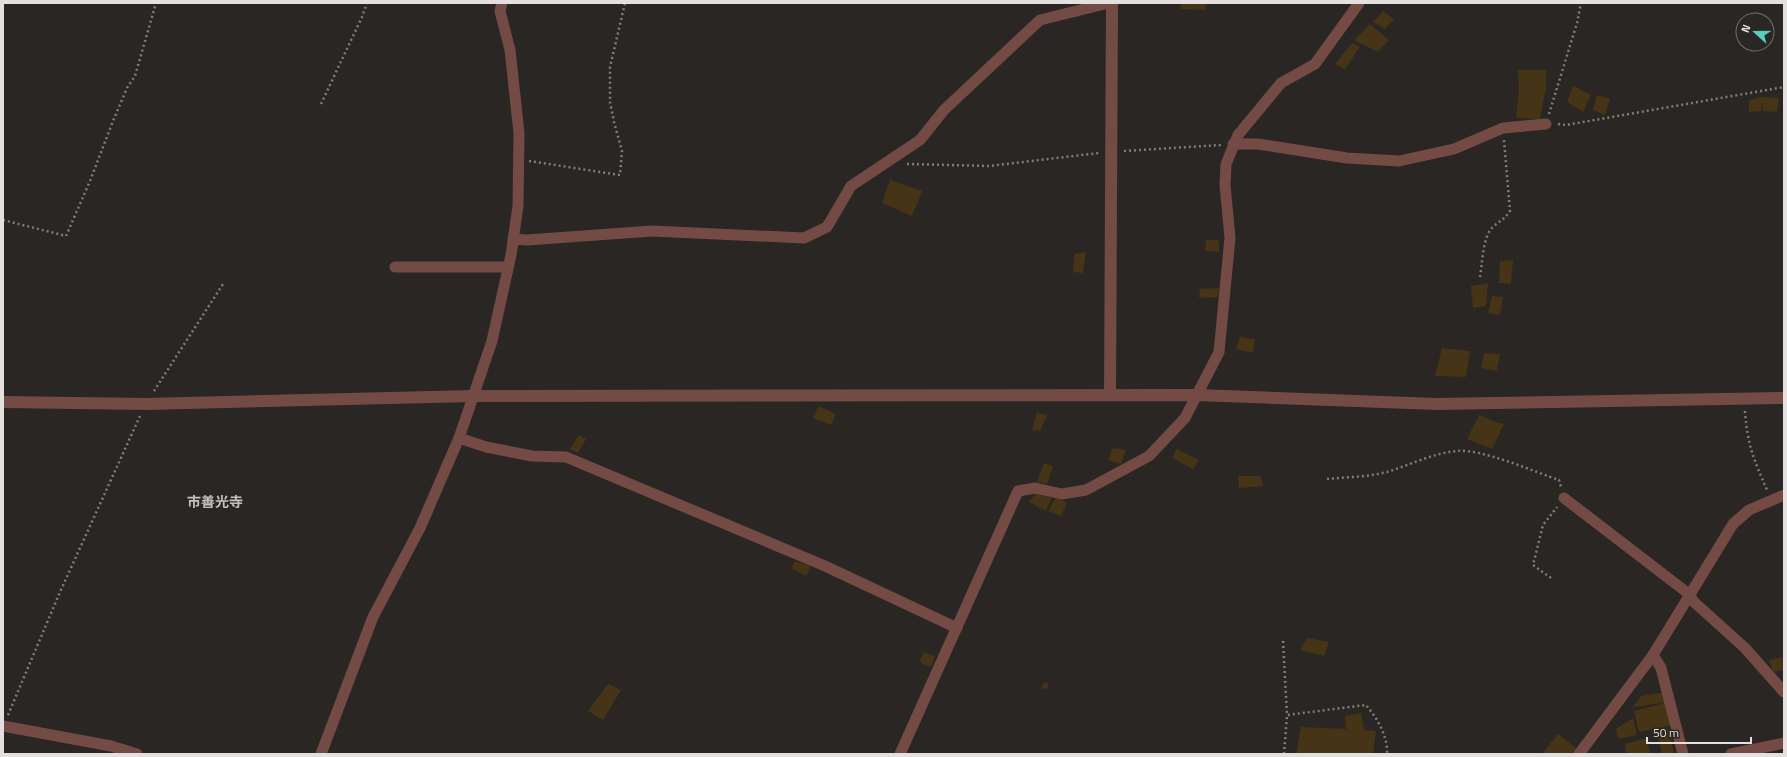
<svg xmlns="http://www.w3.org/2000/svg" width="1787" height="757" viewBox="0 0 1787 757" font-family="'Titillium Web','Noto Sans JP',sans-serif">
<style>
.building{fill:#453415}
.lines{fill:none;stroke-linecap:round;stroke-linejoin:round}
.path{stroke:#807d7b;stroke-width:2.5;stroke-dasharray:2 3;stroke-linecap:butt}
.minor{stroke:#744b44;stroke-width:11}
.tertiary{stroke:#744b44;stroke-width:12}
.labels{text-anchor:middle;stroke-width:3.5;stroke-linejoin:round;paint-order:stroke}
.quarter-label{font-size:14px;font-weight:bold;fill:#c5c0bd;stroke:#2a2623}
</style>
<rect width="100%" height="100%" fill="#2a2623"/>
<!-- building -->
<g class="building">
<path d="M1181 3H1206L1205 10 1180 9Z"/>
<path d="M1383 11 1394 19 1385 29 1373 22Z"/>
<path d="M1370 24 1389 40 1378 52 1354 40Z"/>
<path d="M1352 43 1360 47 1345 69 1335 64Z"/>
<path d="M1518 70H1546V88L1540 119 1516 118 1519 89Z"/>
<path d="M1573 86 1591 95 1583 112 1567 102Z"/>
<path d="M1597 95 1610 99 1605 115 1593 110Z"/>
<path d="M1762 97 1779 98 1777 112 1763 111 1762 101 1761 111 1749 112V100Z"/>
<path d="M890 180 922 191 912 216 882 203Z"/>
<path d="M1206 240H1219V252L1205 251Z"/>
<path d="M1086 252 1083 273 1073 272 1074 254Z"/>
<path d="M1513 260 1511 284 1499 283 1500 261Z"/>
<path d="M1488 283 1486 306 1473 308 1471 286Z"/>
<path d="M1219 288 1218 297 1199 298 1200 289Z"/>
<path d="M1492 296 1503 297 1500 315 1488 313Z"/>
<path d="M1240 337 1255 339 1253 353 1236 349Z"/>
<path d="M1442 348 1470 351 1466 377 1435 376Z"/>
<path d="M1484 353 1500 354 1497 371 1481 368Z"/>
<path d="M819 406 836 414 831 425 813 418Z"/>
<path d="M1037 412 1047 415 1040 431 1032 430Z"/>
<path d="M1479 415 1496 422 1504 424 1492 449 1467 439Z"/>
<path d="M579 435 586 439 578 453 570 449Z"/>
<path d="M1113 448 1126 450 1121 464 1108 460Z"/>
<path d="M1177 449 1199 460 1193 469 1172 458Z"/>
<path d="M1044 463 1053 466 1047 484 1037 482Z"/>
<path d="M1238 476H1260L1263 486 1239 488Z"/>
<path d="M1036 493 1052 498 1046 511 1029 502Z"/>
<path d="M1056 497 1067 503 1061 516 1048 511Z"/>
<path d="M795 561 811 566 806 576 791 568Z"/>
<path d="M1307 638 1329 642 1324 656 1300 650Z"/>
<path d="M924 652 935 656 931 667 919 662Z"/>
<path d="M1782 657 1784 670 1773 672 1769 660Z"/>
<path d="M1044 682 1049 684 1047 689 1041 688Z"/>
<path d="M608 684 621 690 603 720 588 711Z"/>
<path d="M1666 692 1674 725 1639 732 1634 711 1668 702 1633 707 1641 696Z"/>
<path d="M1361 713 1364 730 1376 731 1373 754H1296L1301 727 1346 729 1345 716Z"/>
<path d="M1633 718 1637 735 1618 739 1616 729Z"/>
<path d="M1669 729 1674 754H1662L1657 730Z"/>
<path d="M1558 734 1577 749 1574 754H1542Z"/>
<path d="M1647 738 1650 754H1626L1625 744Z"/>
</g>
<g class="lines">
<!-- path -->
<g class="path">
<path d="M321 104 362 17 367 3"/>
<path d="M1549 114 1577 23 1581 3"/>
<path d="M1558 124 1566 125 1784 87"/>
<path d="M1124 151 1221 145"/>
<path d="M529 161 620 175 622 151 614 122 610 102V67L625 3"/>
<path d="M907 164 989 166 1099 153"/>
<path d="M3 220 66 236 90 181 113 121 127 88 135 76 156 3"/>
<path d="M1480 277C1482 266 1483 236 1492 228 1499 221 1504 220 1510 211L1504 140"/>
<path d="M154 391 223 284"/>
<path d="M1745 411C1747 444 1754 460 1767 490"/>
<path d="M1327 479C1347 477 1368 477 1387 472 1410 465 1433 453 1457 451 1480 448 1535 472 1559 480L1561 487"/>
<path d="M1551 578 1533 565 1543 525 1557 507"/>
<path d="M1283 641 1287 715"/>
<path d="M8 715 60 592 140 416"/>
<path d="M1284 754 1287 715 1366 705C1377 718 1388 736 1387 754"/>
</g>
<!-- minor -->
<g class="minor">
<path d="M1233 144H1258L1347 158 1399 161 1454 149 1503 128 1546 124"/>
<path d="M513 239 527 240 652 231 804 238 827 227 851 186 920 140 944 110 1040 20 1109 3"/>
<path d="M395 267H508"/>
<path d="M459 438 486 447 532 456 566 457 825 566 957 628"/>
<path d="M1564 498 1689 594 1694 602 1745 648 1784 692"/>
<path d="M1653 655 1661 668 1683 754"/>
<path d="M3 726 111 746 137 754"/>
<path d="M321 754 373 617 420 528 459 438 492 341 511 255 518 206 519 133 510 50 500 11 502 3"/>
<path d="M900 754 1018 491 1035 488 1062 494 1086 490 1149 456 1185 418 1219 352 1230 238 1225 185 1226 164 1238 135 1281 83 1315 64 1359 3"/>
<path d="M1579 754 1653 655 1733 524 1749 510 1784 495"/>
<path d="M1731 754 1784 743"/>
</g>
<!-- tertiary -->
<g class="tertiary">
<path d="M1110 395 1112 3"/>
<path d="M3 402 146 404 473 396 1197 395 1436 404 1784 398"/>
</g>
</g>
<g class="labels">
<!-- quarter labels -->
<g class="quarter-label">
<text x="215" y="507">市善光寺</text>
</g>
</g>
<!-- border -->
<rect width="1787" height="757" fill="none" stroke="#e3e0df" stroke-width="8"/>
<!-- north arrow -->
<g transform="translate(1755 32) rotate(291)"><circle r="19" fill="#2a2623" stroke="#74706e"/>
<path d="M0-3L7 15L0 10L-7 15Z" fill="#58cebf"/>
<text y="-6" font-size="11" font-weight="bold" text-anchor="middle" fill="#e3e0df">N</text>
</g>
<!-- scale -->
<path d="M1647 737v6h104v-6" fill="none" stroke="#e3e0df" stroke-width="2"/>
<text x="1653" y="737" font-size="12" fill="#e3e0df" stroke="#2a2623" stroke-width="3" paint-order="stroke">50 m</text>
</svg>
